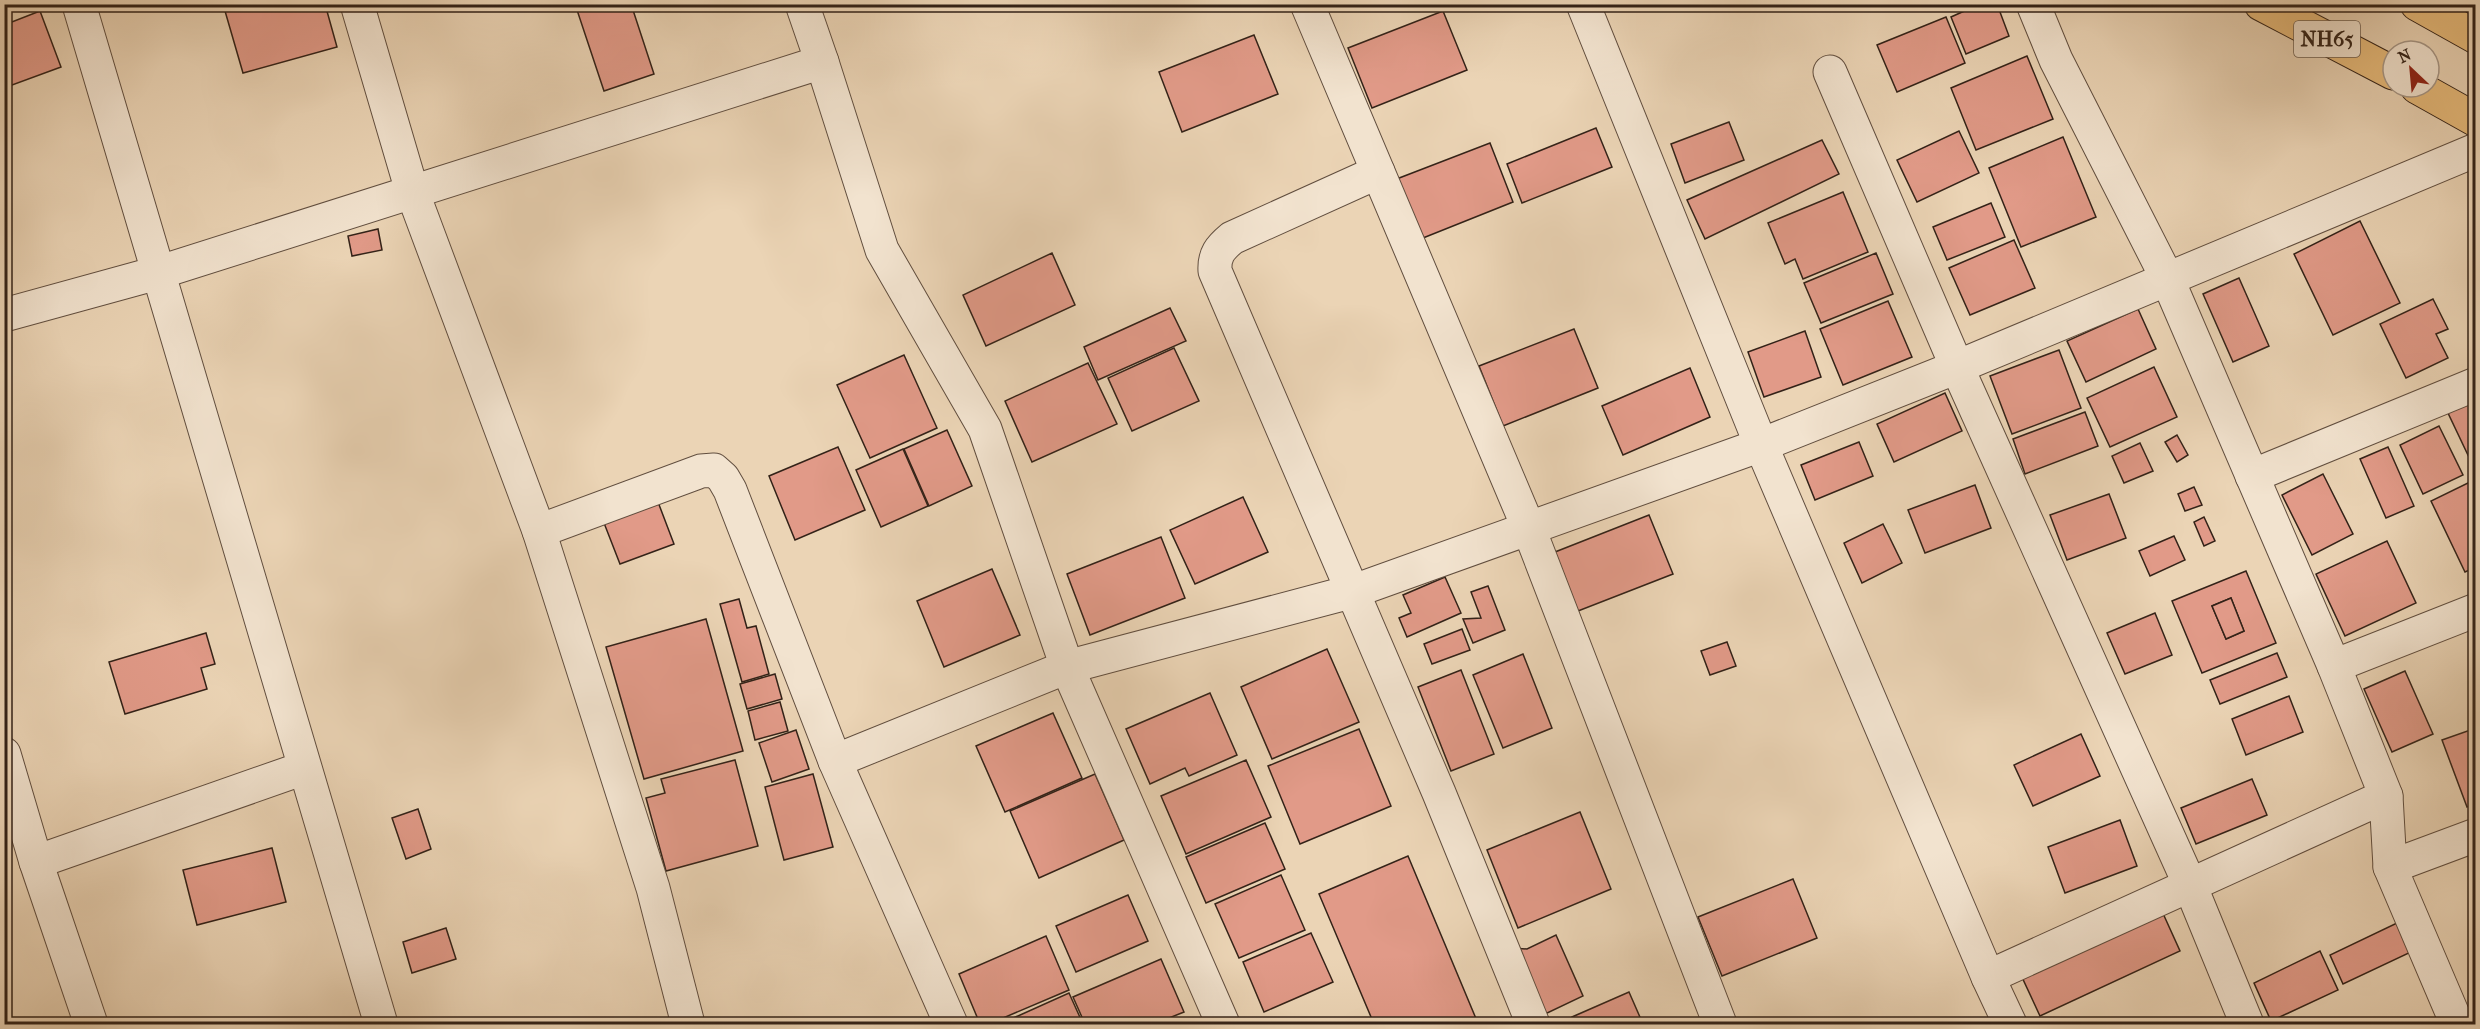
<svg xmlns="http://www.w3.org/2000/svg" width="2480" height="1029" viewBox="0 0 2480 1029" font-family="'IM FELL French Canon',serif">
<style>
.building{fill:#e19a88;stroke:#332218;stroke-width:1.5;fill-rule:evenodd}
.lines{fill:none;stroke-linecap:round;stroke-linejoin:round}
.minor-casing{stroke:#614e3f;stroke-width:35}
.trunk-casing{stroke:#332218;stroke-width:35}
.minor{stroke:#f2e3cf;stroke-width:33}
.trunk{stroke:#e6ba7a;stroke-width:33}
.labels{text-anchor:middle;stroke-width:6;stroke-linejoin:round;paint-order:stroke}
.shield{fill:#f2e3cf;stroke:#6c5c4f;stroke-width:1.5}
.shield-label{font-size:21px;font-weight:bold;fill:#332218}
</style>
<rect width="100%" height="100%" fill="#ebd4b5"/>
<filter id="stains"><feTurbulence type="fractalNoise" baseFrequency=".00333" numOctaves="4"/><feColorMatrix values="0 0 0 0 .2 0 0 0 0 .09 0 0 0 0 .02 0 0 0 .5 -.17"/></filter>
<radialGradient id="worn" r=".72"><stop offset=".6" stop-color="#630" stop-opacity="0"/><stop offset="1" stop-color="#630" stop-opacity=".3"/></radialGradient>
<!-- building -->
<g class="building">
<path d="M249 4H325L337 47 243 73 225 11Z"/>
<path d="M583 4H631L654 74 604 91 576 7Z"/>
<path d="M1980 4H1997L2009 36 1966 54 1951 17Z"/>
<path d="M40 11 61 67 4 88V25Z"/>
<path d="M1443 11 1467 70 1372 108 1348 48Z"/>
<path d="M1946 17 1965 63 1897 92 1877 45Z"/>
<path d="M1254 35 1278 94 1182 132 1159 72Z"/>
<path d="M2027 56 2053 119 1976 150 1951 88Z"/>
<path d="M1729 122 1744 160 1685 183 1671 144Z"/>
<path d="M1596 128 1612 167 1522 203 1507 164Z"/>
<path d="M1959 131 1979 173 1917 202 1897 160Z"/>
<path d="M2063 137 2096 217 2021 247 1989 168Z"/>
<path d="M1822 140 1839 174 1705 239 1687 200Z"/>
<path d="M1490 143 1513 202 1418 240 1394 180Z"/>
<path d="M1843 192 1868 252 1803 279 1795 259 1785 264 1768 223Z"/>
<path d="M1991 203 2005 237 1947 260 1933 227Z"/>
<path d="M2360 221 2400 303 2333 335 2294 254Z"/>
<path d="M378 229 382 250 352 256 348 236Z"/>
<path d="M2014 240 2035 288 1970 315 1949 268Z"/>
<path d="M1052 253 1075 305 986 346 963 295Z"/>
<path d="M1876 253 1893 294 1821 323 1804 283Z"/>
<path d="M2239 278 2269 346 2233 362 2203 294Z"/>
<path d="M2433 299 2448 329 2436 334 2448 358 2406 378 2380 324Z"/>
<path d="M1888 301 1912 357 1843 385 1820 329Z"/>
<path d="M1170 308 1186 341 1098 380 1084 347Z"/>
<path d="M2138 309 2156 349 2086 382 2067 341Z"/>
<path d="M1574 329 1598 388 1503 426 1479 366Z"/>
<path d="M1805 331 1821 377 1764 397 1748 352Z"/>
<path d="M1174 348 1199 401 1132 431 1108 378Z"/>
<path d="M2059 350 2081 408 2012 434 1990 376Z"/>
<path d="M904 355 937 428 870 458 837 385Z"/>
<path d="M1088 363 1117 424 1032 462 1005 401Z"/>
<path d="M2154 367 2177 417 2110 447 2087 398Z"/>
<path d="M1690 368 1710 417 1623 455 1602 406Z"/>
<path d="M1945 393 1962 431 1894 462 1877 424Z"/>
<path d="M2476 400V472L2448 413Z"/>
<path d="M2085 412 2098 446 2025 474 2013 439Z"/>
<path d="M2439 426 2463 475 2423 494 2400 445Z"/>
<path d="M947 430 972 486 929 506 904 449Z"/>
<path d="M2177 435 2188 455 2177 462 2165 442Z"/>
<path d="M1859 442 1873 476 1815 500 1801 465Z"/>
<path d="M2140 443 2153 471 2124 483 2112 456Z"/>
<path d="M838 447 865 510 795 540 769 476Z"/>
<path d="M2388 447 2414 506 2386 518 2360 459Z"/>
<path d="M903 449 928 506 881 527 856 470Z"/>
<path d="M2323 474 2353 534 2312 555 2282 495Z"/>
<path d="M2472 481 2476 488V567L2465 572 2431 501Z"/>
<path d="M1975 485 1991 528 1925 553 1908 510Z"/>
<path d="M2194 487 2202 505 2185 511 2178 494Z"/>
<path d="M2109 494 2126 538 2067 560 2050 515Z"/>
<path d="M1243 497 1268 552 1195 584 1170 530Z"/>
<path d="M658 502 674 544 620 564 604 523Z"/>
<path d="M1649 515 1673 574 1578 611 1555 552Z"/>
<path d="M2204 517 2215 541 2204 546 2194 522Z"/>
<path d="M1883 524 1902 563 1862 583 1844 543Z"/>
<path d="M2174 536 2185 560 2150 576 2139 551Z"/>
<path d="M1161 537 1185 598 1090 635 1067 574Z"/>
<path d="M2387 541 2416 603 2345 636 2316 574Z"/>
<path d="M992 569 1020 635 944 667 917 601Z"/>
<path d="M2246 571 2276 643 2202 673 2172 601ZM2231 598 2244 631 2226 639 2212 606Z"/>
<path d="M1445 577 1461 613 1407 637 1399 618 1411 613 1403 595Z"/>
<path d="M1488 586 1505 630 1473 643 1463 619 1481 618 1471 592Z"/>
<path d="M2231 598 2244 631 2226 639 2212 606Z"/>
<path d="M739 599 747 628 756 626 769 674 742 682 720 604Z"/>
<path d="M2155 613 2172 655 2125 674 2107 633Z"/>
<path d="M706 619 743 751 644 779 606 647Z"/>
<path d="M1462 629 1470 650 1432 664 1424 644Z"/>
<path d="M206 633 215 664 201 668 207 689 125 714 109 662Z"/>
<path d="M1727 642 1736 666 1710 675 1701 651Z"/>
<path d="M1327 649 1359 722 1272 759 1241 687Z"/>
<path d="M2277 653 2287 677 2220 704 2210 680Z"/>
<path d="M1523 654 1552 728 1503 748 1473 675Z"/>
<path d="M1461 670 1494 754 1451 771 1418 687Z"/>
<path d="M2405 671 2433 734 2392 752 2364 689Z"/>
<path d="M775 674 782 699 747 709 740 684Z"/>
<path d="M1210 693 1237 755 1189 776 1185 768 1150 784 1126 729Z"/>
<path d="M2289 696 2303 732 2246 755 2232 719Z"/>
<path d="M780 702 788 731 755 740 748 711Z"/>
<path d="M1053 713 1082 778 1005 812 976 746Z"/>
<path d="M2476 728V803L2467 807 2442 740Z"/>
<path d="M1359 729 1391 806 1300 844 1268 766Z"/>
<path d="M796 730 809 769 772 782 759 743Z"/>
<path d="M2081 734 2100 776 2033 806 2014 765Z"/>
<path d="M735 760 758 846 666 871 646 798 665 793 661 779Z"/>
<path d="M1246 760 1271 817 1186 854 1161 796Z"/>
<path d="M813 774 833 847 784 860 765 787Z"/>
<path d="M1095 774 1124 840 1039 878 1010 811Z"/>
<path d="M2252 779 2267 815 2196 844 2181 808Z"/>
<path d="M418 809 431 849 406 859 392 818Z"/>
<path d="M1580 812 1611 889 1518 928 1487 850Z"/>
<path d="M2120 820 2137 866 2065 893 2048 847Z"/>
<path d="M1265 823 1285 869 1206 903 1186 857Z"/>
<path d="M272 848 286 902 197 925 183 870Z"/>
<path d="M1408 856 1477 1021 1468 1024H1374L1319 894Z"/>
<path d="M1281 875 1305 930 1239 958 1215 904Z"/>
<path d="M1793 879 1817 938 1722 976 1698 917Z"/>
<path d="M1128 895 1148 941 1076 972 1056 926Z"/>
<path d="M2161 909 2180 951 2040 1016 2021 975Z"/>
<path d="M2397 923 2411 952 2343 984 2330 955Z"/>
<path d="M446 928 456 959 412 973 403 942Z"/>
<path d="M1311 933 1333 982 1264 1012 1243 962Z"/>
<path d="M1556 935 1583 996 1543 1015 1512 948 1527 949Z"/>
<path d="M1046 936 1069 990 989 1024H980L959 974Z"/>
<path d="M2320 951 2338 990 2271 1021 2254 983Z"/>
<path d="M1161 959 1184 1012 1154 1024H1085L1073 997Z"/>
<path d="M1629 992 1643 1024H1575L1572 1017Z"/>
<path d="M1069 993 1083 1024H1000Z"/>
</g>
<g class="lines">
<defs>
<g id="minor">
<path d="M357 4 412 191 539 531 653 888 688 1024"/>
<path d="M802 4 822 62"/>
<path d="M1307 4 1529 529 1720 1024"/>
<path d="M1583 4 1761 445 1988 977 2010 1024"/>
<path d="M2033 4 2056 60 2167 278 2334 666 2386 796 2390 867 2457 1024"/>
<path d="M80 8 381 1024"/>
<path d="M1830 72 1957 367 2190 885 2247 1024"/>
<path d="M1378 172 1232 238C1220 248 1214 255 1215 271L1439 793 1533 1024"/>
<path d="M4 315 157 273 822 62 882 250 985 429 1067 667 1223 1024"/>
<path d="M2252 476 2476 384"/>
<path d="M539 531 701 471 714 470 723 478 730 490 835 761 951 1024"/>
<path d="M2334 666 2476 610"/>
<path d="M4 754 36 862 91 1024"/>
<path d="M835 761 1067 667 1354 591 1761 445 1957 367 2476 150"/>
<path d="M36 862 304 768"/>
<path d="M2390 867 2476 835"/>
<path d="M1988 977 2386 796"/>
</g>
<g id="trunk">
<path d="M2261 4 2393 73"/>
<path d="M2417 4 2476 37"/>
<path d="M2417 87 2476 120"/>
</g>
</defs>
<!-- minor casing -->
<use href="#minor" class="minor-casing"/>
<!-- trunk casing -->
<use href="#trunk" class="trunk-casing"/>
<!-- minor -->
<use href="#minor" class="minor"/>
<!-- trunk -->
<use href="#trunk" class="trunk"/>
</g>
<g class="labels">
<!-- shield labels -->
<rect class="shield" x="2294" y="21" width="66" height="36" rx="4.5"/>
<g class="shield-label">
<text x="2327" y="46">NH65</text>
</g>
</g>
<!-- margin -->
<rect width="2480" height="1029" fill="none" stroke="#ebd4b5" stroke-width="24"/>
<rect x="6" y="6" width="2468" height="1017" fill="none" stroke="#332218" stroke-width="3"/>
<rect x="12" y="12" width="2456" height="1005" fill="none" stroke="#332218" stroke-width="1.5"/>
<!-- north arrow -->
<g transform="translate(2411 69) rotate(334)"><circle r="28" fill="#f2e3cf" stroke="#a69686" stroke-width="1.5"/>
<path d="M0-4.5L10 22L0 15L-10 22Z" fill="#8f2418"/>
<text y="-9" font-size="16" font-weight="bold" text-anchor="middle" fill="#332218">N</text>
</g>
<rect width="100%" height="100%" filter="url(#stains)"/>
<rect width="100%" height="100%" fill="url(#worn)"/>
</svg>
